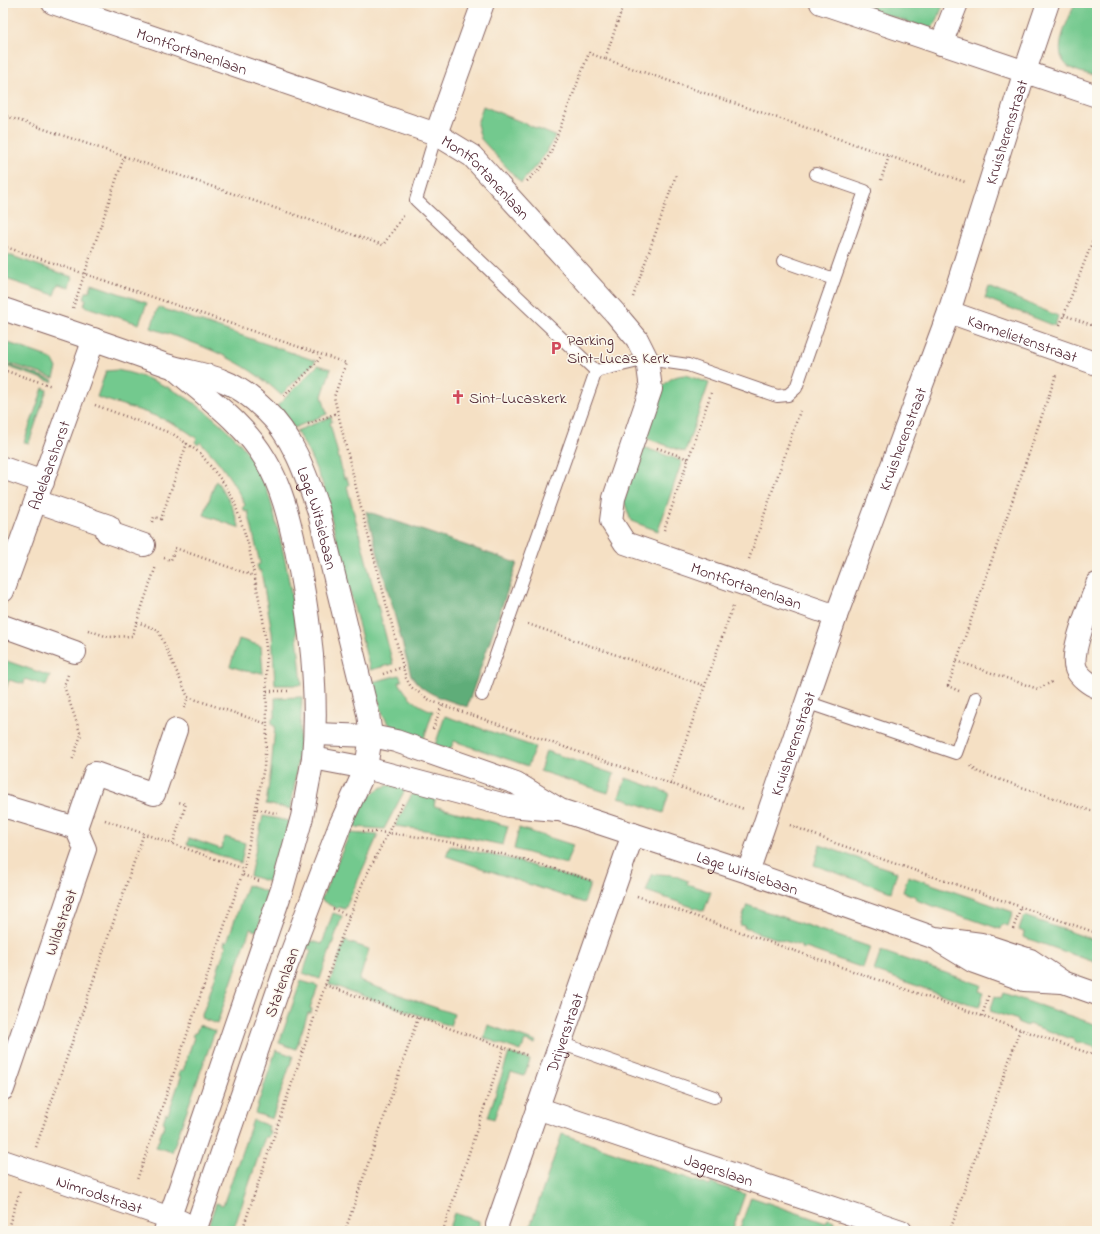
<svg xmlns="http://www.w3.org/2000/svg" width="1100" height="1234" viewBox="0 0 1100 1234" font-family="'Indie Flower',sans-serif">
<style>
.green{fill:#73c98e;stroke:#5e745c}
.forest{fill:#5ead79;stroke:#546652}
.lines{fill:none;stroke-linecap:round;stroke-linejoin:round}
.lane-casing{stroke:#866361;stroke-width:14}
.street-casing{stroke:#866361;stroke-width:24}
.path{stroke:#866361;stroke-width:2.5;stroke-dasharray:1 3;stroke-linecap:butt}
.lane{stroke:#fff;stroke-width:12}
.street{stroke:#fff;stroke-width:22}
.labels{text-anchor:middle;stroke-width:3;stroke-linejoin:round;paint-order:stroke}
.street-label{font-size:16px;fill:#4a1f2b;stroke:#fbf7ec}
.poi-label{font-size:16px;fill:#4a1f2b;stroke:#fbf7ec;text-anchor:start}
</style>
<rect width="100%" height="100%" fill="#fbf7ec"/>
<filter id="ink" filterUnits="userSpaceOnUse"><feTurbulence type="fractalNoise" baseFrequency=".025" numOctaves="2"/><feDisplacementMap in="SourceGraphic" scale="8" xChannelSelector="R" yChannelSelector="G"/><feConvolveMatrix kernelMatrix="1 2 1 2 8 2 1 2 1" color-interpolation-filters="sRGB"/></filter>
<filter id="wash" filterUnits="userSpaceOnUse"><feTurbulence type="fractalNoise" baseFrequency=".012" numOctaves="4" result="noise"/><feDisplacementMap in="SourceGraphic" scale="16" xChannelSelector="R" yChannelSelector="G"/><feGaussianBlur stdDeviation="0.9" result="paint"/><feColorMatrix in="noise" values="0 0 0 0 0 0 0 0 0 0 0 0 0 0 0 0 0 1.4 0 .05"/><feComposite in="paint" operator="in"/></filter>
<g filter="url(#wash)">
<rect width="100%" height="100%" fill="#f5e0c4"/>
<!-- green -->
<g class="green">
<path d="M850 3H944L936 23 930 29Z"/>
<path d="M1075 3H1097V61L1092 75C1084 73 1075 71 1069 67 1049 53 1069 20 1075 3Z"/>
<path d="M483 106 555 136 544 156 521 183 481 139 477 124Z"/>
<path d="M3 253 72 277 69 287 58 284 54 295 3 278Z"/>
<path d="M92 284 147 303 139 324 84 306 86 299 84 298 86 292H89Z"/>
<path d="M989 287 1058 316 1055 326 985 298Z"/>
<path d="M158 307 316 361 281 395C242 358 201 345 151 328Z"/>
<path d="M3 341 45 356 53 360 57 368 54 378 3 361Z"/>
<path d="M3 363 53 380 52 382 3 365Z"/>
<path d="M318 365 331 369 322 396 327 414 294 428 277 406Z"/>
<path d="M117 370C145 375 175 389 197 405 217 420 236 436 250 456 265 477 271 501 277 526 291 580 297 630 302 685H275L272 632 261 571H259L257 565 260 564 248 511 245 512 243 507 245 505C234 482 219 460 200 442L198 445 195 442 197 439C172 417 129 408 97 397L106 371Z"/>
<path d="M685 375 709 383 685 452 643 437C651 415 655 376 685 375Z"/>
<path d="M43 388 47 390 29 443 24 442Z"/>
<path d="M331 417 332 422 330 423 344 478H347L349 485 347 486 393 664 370 670 322 482 306 447 296 431Z"/>
<path d="M640 446 682 461 658 531 631 521 624 501Z"/>
<path d="M216 480 231 504 240 528 204 515Z"/>
<path d="M239 639 261 646 263 673 245 671 230 666Z"/>
<path d="M4 660 50 676 46 686 25 679 24 684 9 680 3 697Z"/>
<path d="M399 675 402 681 399 682C407 697 417 706 433 711L423 741 395 730 390 725 383 715 373 682Z"/>
<path d="M302 697 299 753 291 809 266 804 271 770 275 726 272 725V718L275 717V698Z"/>
<path d="M445 716 535 747 528 766 454 741 450 750 435 745Z"/>
<path d="M546 751 614 774 608 793 540 771Z"/>
<path d="M626 778 669 793 663 813 619 797Z"/>
<path d="M392 785 406 788 384 829 353 827C362 809 368 787 392 785Z"/>
<path d="M414 790 436 796 434 806 508 826 503 845 446 833 395 826Z"/>
<path d="M263 816 289 821 273 883 250 876Z"/>
<path d="M519 828 573 845 566 864 514 849Z"/>
<path d="M350 833 378 835 345 909 338 907 337 909 321 900Z"/>
<path d="M225 837 245 843 241 863 187 844 189 838 221 849Z"/>
<path d="M820 845 897 872 891 892 814 865Z"/>
<path d="M450 846 514 860 590 884 584 903 446 856Z"/>
<path d="M659 874 673 875 688 881 687 884 711 892 704 911 646 891 652 875Z"/>
<path d="M908 876 1013 912 1008 926 1002 924 1000 929 916 900 917 897 903 892Z"/>
<path d="M247 885 270 893 257 931 250 929 217 1024 201 1018 226 946 224 945 225 941 227 942Z"/>
<path d="M747 905 870 947 863 968 806 948 805 949 801 948V946L755 932 749 928H744L745 926 740 925Z"/>
<path d="M333 913 342 916 320 979 303 973 311 950 304 947 308 940 322 944Z"/>
<path d="M1024 916 1097 941V963L1023 937 1024 932 1019 930Z"/>
<path d="M345 941 369 949 359 981 454 1014 450 1026 329 984Z"/>
<path d="M881 951 981 985 979 991 984 993 979 1007 874 971Z"/>
<path d="M301 981 318 986 310 1008 312 1009 311 1013H308L296 1049 279 1043Z"/>
<path d="M1003 993 1097 1025V1048L1079 1042 1078 1043 1075 1042V1040L1028 1024 1027 1026 1017 1022 1018 1020 990 1011 995 996 1001 998Z"/>
<path d="M199 1025 215 1031 172 1152 156 1147 165 1123 163 1122 166 1113 168 1114 181 1077 179 1076 180 1071H183L194 1037 192 1036 194 1033H196Z"/>
<path d="M488 1025 536 1042 535 1044 525 1041 521 1051 484 1038Z"/>
<path d="M276 1050 293 1056 272 1119 255 1113Z"/>
<path d="M509 1053 530 1060 524 1076 511 1072 494 1119 488 1117Z"/>
<path d="M253 1120 269 1126 268 1131H270L268 1137H265L233 1231H213L207 1229 216 1203 223 1205Z"/>
<path d="M562 1134 710 1186 711 1183 745 1194 732 1231H541L530 1227Z"/>
<path d="M751 1197 826 1223 828 1219 835 1221 834 1226 850 1231H739Z"/>
<path d="M454 1213 479 1221V1231H448Z"/>
</g>
<!-- forest -->
<path class="forest" d="M366 511 517 563 467 707C446 699 423 695 411 675Z"/>
</g>
<g filter="url(#ink)">
<g class="lines">
<defs>
<g id="lane">
<path d="M436 134 416 200 596 371"/>
<path d="M783 261 834 279"/>
<path d="M482 695 596 371 647 359 688 365 777 396 788 395 796 388 865 191 816 174"/>
<path d="M806 702 956 753 976 698"/>
<path d="M560 1043 714 1097"/>
</g>
<g id="street">
<path id="s1" d="M53 3 436 134 472 156 615 313 637 339 647 359 651 389 614 498 611 521 625 543 836 616"/>
<path d="M821 3 1097 96"/>
<path d="M941 44 957 3"/>
<path d="M436 134 483 3"/>
<path id="s2" d="M3 309C57 327 112 345 166 365 184 371 204 373 221 380 237 386 254 399 266 411 293 436 306 475 318 509L368 714 371 736 366 768 340 825 286 967 195 1231"/>
<path id="s3" d="M949 312 1097 364"/>
<path d="M175 369C206 397 244 423 265 459 282 487 289 519 296 550 310 618 319 689 313 758L366 768 509 806 557 810"/>
<path d="M3 468 43 482"/>
<path d="M36 501 109 526 107 532 144 545"/>
<path d="M1097 584C1091 603 1069 652 1076 669 1079 676 1090 685 1097 687"/>
<path id="s4" d="M3 591 94 339"/>
<path d="M3 626 75 652"/>
<path id="s5" d="M315 734 371 736 396 741 516 783 560 810 748 872 935 938 981 944 1030 960 1063 982 1097 994"/>
<path d="M3 806 76 828 85 849 3 1089"/>
<path d="M76 828 95 773 154 794 176 730"/>
<path id="s6" d="M748 872 836 616 949 312 1025 71 1048 3"/>
<path d="M941 942 974 962 1024 980 1062 982"/>
<path id="s7" d="M537 1108 901 1231"/>
<path id="s8" d="M3 1161 182 1222"/>
<path d="M165 1231 282 889 302 817 313 758"/>
<path id="s9" d="M498 1231 497 1225 633 834"/>
</g>
</defs>
<!-- lane casing -->
<use href="#lane" class="lane-casing"/>
<!-- street casing -->
<use href="#street" class="street-casing"/>
<!-- path -->
<g class="path">
<path d="M624 3 605 59 889 156"/>
<path d="M3 115 383 245 404 215"/>
<path d="M881 180 889 156 965 182"/>
<path d="M527 181 541 168 550 154 589 53 605 59"/>
<path d="M3 246 346 363 334 397 362 512 406 678 411 687 431 701 744 809"/>
<path d="M633 297 676 175"/>
<path d="M73 308 124 157"/>
<path d="M1064 315 1097 327"/>
<path d="M1060 325 1097 230"/>
<path d="M3 370 52 386"/>
<path d="M284 396 317 362 322 355"/>
<path d="M95 405 173 434 200 453 226 486 234 501 248 543 263 619 266 648 267 729 264 767 244 869 137 1180"/>
<path d="M308 424 337 413"/>
<path d="M657 448 689 459"/>
<path d="M152 522 154 517 161 519 187 443"/>
<path d="M664 530 711 393"/>
<path d="M164 558 171 560 175 548 254 576"/>
<path d="M749 559 800 411"/>
<path d="M137 622 158 630 188 697 267 724"/>
<path d="M528 624 705 686"/>
<path d="M88 630 108 637 132 636 156 566"/>
<path d="M957 661 1038 689 1054 681"/>
<path d="M383 674 403 667"/>
<path d="M68 675 64 686 81 735 72 761"/>
<path d="M267 691H290"/>
<path d="M959 691 948 686 1056 375"/>
<path d="M184 708 188 697"/>
<path d="M433 729 442 705"/>
<path d="M971 766 978 772 1097 813"/>
<path d="M670 785 733 606"/>
<path d="M257 809 279 814"/>
<path d="M105 820 244 869"/>
<path d="M790 825 835 843 1097 933"/>
<path d="M363 831C442 836 517 856 592 881"/>
<path d="M173 844 186 804 178 802"/>
<path d="M243 875 259 881"/>
<path d="M637 896 1097 1056"/>
<path d="M333 909 350 916"/>
<path d="M1013 929 1021 907"/>
<path d="M325 985 529 1056"/>
<path d="M982 1016 989 994"/>
<path d="M36 1147 144 833"/>
<path d="M7 1231 20 1191"/>
<path d="M242 1231 340 941 363 882 403 803"/>
<path d="M345 1231 418 1018"/>
<path d="M443 1231 504 1048"/>
<path d="M950 1231 1020 1029"/>
</g>
<!-- lane -->
<use href="#lane" class="lane"/>
<!-- street -->
<use href="#street" class="street"/>
</g>
</g>
<!-- icons -->
<defs>
<symbol id="parking-bare" viewBox="-9 -9 18 18"><path d="M-3.5-5.5H1a3.5 3.5 0 0 1 0 7H-1V5.5H-3.5ZM-1-3.4V-.6H.8a1.4 1.4 0 0 0 0-2.8Z" fill="#d1495b" stroke="#fbf7ec" stroke-width="2.5" paint-order="stroke"/></symbol>
<symbol id="church-bare" viewBox="-9 -9 18 18"><path d="M-1.2-6h2.4v3.5h3.3v2.4h-3.3V6h-2.4V-.1h-3.3v-2.4h3.3Z" fill="#d1495b" stroke="#fbf7ec" stroke-width="2.5" paint-order="stroke"/></symbol>
</defs>
<g fill-rule="evenodd">
<use href="#parking-bare" x="546" y="338" width="20" height="20"/>
<use href="#church-bare" x="448" y="387" width="20" height="20"/>
</g>
<g class="labels">
<!-- street labels -->
<g class="street-label">
<text dy="6" stroke="none"><textPath href="#s1" startOffset="147">Montfortanenlaan</textPath></text>
<text dy="6" stroke="none"><textPath href="#s6" startOffset="784">Kruisherenstraat</textPath></text>
<text dy="6" stroke="none"><textPath href="#s1" startOffset="471">Montfortanenlaan</textPath></text>
<text dy="6" stroke="none"><textPath href="#s3" startOffset="78">Karmelietenstraat</textPath></text>
<text dy="6" stroke="none"><textPath href="#s6" startOffset="460">Kruisherenstraat</textPath></text>
<text dy="6" stroke="none"><textPath href="#s4" startOffset="134">Adelaarshorst</textPath></text>
<text dy="6" stroke="none"><textPath href="#s2" startOffset="405">Lage Witsiebaan</textPath></text>
<text dy="6" stroke="none"><textPath href="#s1" startOffset="1039">Montfortanenlaan</textPath></text>
<text dy="6" stroke="none"><textPath href="#s6" startOffset="136">Kruisherenstraat</textPath></text>
<text dy="6" stroke="none"><textPath href="#s5" startOffset="458">Lage Witsiebaan</textPath></text>
<text transform="translate(60 922) rotate(-71)" y="6">Wildstraat</text>
<text transform="translate(281 982) rotate(-70)" y="6">Statenlaan</text>
<text dy="6" stroke="none"><textPath href="#s9" startOffset="210">Drijverstraat</textPath></text>
<text dy="6" stroke="none"><textPath href="#s7" startOffset="192">Jagerslaan</textPath></text>
<text dy="6" stroke="none"><textPath href="#s8" startOffset="102">Nimrodstraat</textPath></text>
</g>
<!-- poi labels -->
<g class="poi-label">
<text x="567" y="345">Parking<tspan x="567" dy="18">Sint-Lucas Kerk</tspan></text>
<text x="469" y="403">Sint-Lucaskerk</text>
</g>
</g>
<!-- margin -->
<rect width="1100" height="1234" fill="none" stroke="#fbf7ec" stroke-width="16"/>
</svg>
